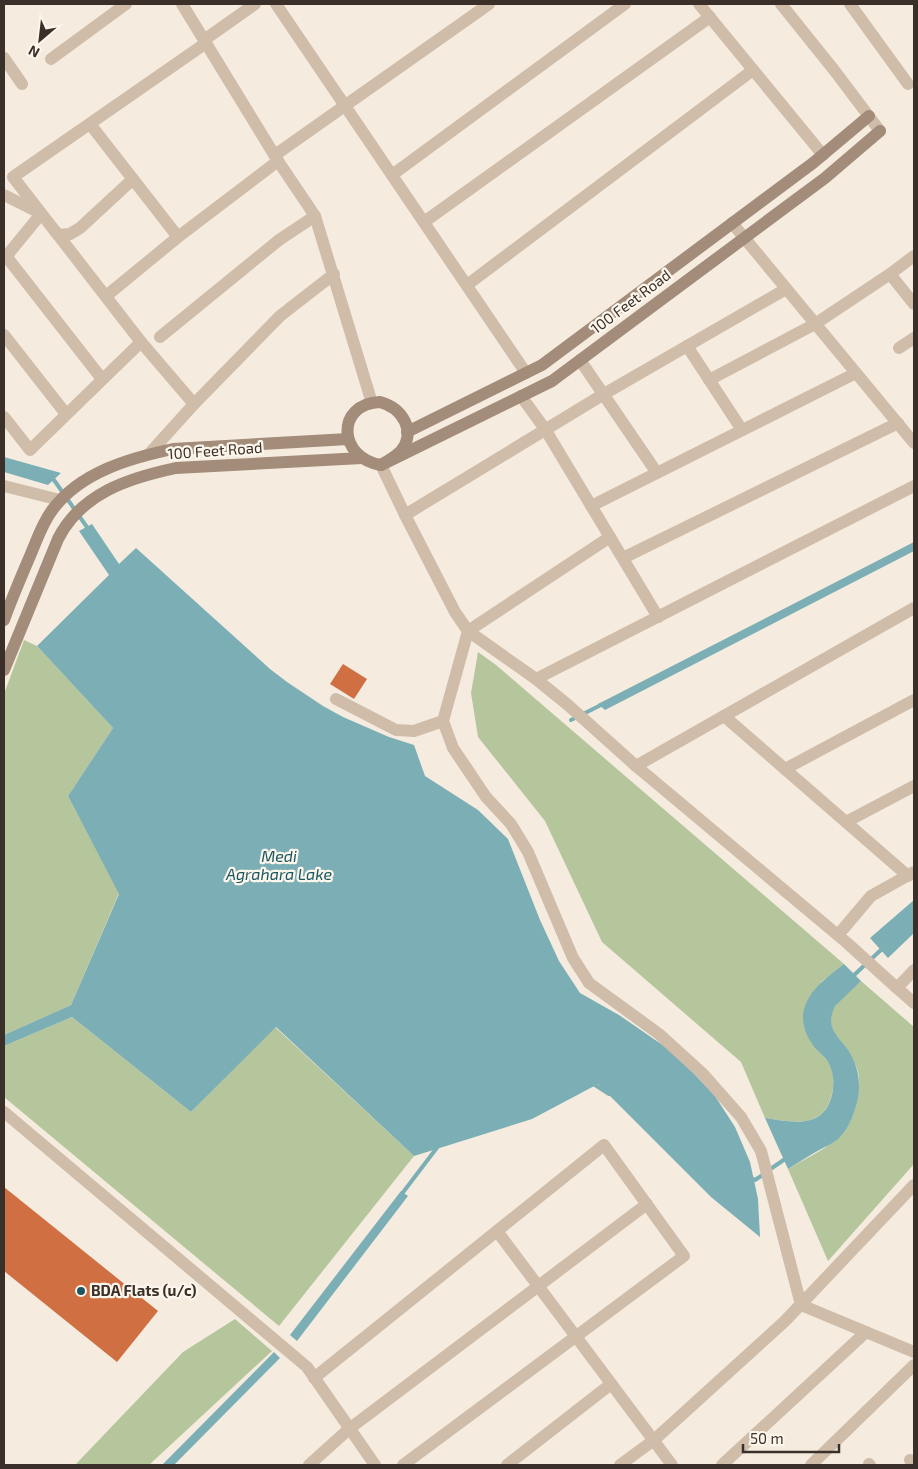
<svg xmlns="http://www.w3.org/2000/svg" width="918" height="1469" viewBox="0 0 918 1469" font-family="'Exo 2',sans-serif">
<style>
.green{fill:#b5c69d}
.water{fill:#7baeb5}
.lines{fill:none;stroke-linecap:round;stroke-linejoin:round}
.stream{stroke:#7baeb5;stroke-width:4}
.building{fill:#d06f42}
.minor{stroke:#cfbda9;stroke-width:12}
.tertiary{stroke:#cfbda9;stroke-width:12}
.secondary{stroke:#a38c7a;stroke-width:12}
.poi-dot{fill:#1b5761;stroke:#fcf6ec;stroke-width:2}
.labels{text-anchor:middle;stroke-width:4.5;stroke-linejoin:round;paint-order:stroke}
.street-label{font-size:15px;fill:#3b3029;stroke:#fcf6ec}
.poi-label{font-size:15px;font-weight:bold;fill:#3b3029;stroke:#fcf6ec;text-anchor:start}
.water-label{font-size:16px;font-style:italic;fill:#1b5761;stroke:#fcf6ec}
</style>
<rect width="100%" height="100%" fill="#f5ecdf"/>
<!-- green -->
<g class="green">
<path d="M24 640 37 646 113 728 68 796 119 893 71 1005 4 1035V694Z"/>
<path d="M478 652 496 665 844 964 821 982 810 1040C816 1050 826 1057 831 1067 834 1076 834 1085 832 1094 823 1130 793 1122 765 1118L741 1062 602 942 545 821 478 737 471 693Z"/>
<path d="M861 981 914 1027V1164L828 1261 788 1169C811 1155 841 1144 852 1117 855 1112 855 1105 857 1099 861 1079 860 1069 848 1052 840 1038 826 1029 832 1011 835 1001 853 988 861 981Z"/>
<path d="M72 1017 191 1112 275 1027 414 1156 279 1326 4 1097V1046Z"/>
<path d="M235 1319 272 1351 149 1465H75L183 1352Z"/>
</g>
<!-- water -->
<g class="water">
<path d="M4 457 61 473 48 485 4 472Z"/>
<path d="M92 524 119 564 136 548 270 669 287 682 323 706 343 717 389 737 414 745 425 776 478 810 508 839 540 920 559 961 580 993 619 1015 664 1046 684 1063 715 1096 735 1127 750 1162 758 1199 760 1237 711 1197 598 1084 532 1119 414 1156 276 1027 191 1112 72 1017 4 1046V1035L71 1005 119 894 68 796 113 728 37 646 109 575 79 531Z"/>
<path d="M914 542V551L605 710 598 704Z"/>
<path d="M914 900V933L888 958 870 938Z"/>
<path d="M844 964 861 981 835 1006C825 1027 836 1034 848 1050 860 1068 862 1089 855 1109 852 1120 846 1131 838 1139 833 1143 827 1146 821 1149 810 1155 799 1162 788 1169L765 1118C792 1122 823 1130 832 1095 834 1085 834 1075 830 1066 827 1059 823 1056 818 1051 809 1042 803 1029 803 1017 804 993 827 977 844 964Z"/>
<path d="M401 1191 408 1196 297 1341 290 1335Z"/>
<path d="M274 1352 280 1358 174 1465H162Z"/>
</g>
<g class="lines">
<!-- stream -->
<g class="stream">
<path d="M50 478 54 480 89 530"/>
<path d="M571 720 605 703"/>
<path d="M852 977 883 948"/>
<path d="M592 1083 609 1094"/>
<path d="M769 1170 788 1157"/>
<path d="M751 1178 755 1180 764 1174"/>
<path d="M401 1195 439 1145"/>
</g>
</g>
<!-- building -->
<g class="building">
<path d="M343 664 367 679 354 699 330 684Z"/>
<path d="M4 1187 158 1311 117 1362 4 1271Z"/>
</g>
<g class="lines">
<!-- minor -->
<g class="minor">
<path d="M276 4 526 373"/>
<path d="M699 4 823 155"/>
<path d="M781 4 834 70 880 131"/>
<path d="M850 4 908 84"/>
<path d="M204 40 255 4"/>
<path d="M4 58 22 84"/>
<path d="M51 59 126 4"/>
<path d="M90 124 178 237"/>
<path d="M275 155 489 4"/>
<path d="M392 175 625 4"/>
<path d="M133 179 80 228 70 234 58 235 13 177 206 43"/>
<path d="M4 195 38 212"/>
<path d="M424 222 710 17"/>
<path d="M732 223 914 443"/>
<path d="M55 231 141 342 194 404"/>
<path d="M6 256 102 379"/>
<path d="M4 259 41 214"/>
<path d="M890 274 914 256"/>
<path d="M467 285 753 70"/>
<path d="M111 292 178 237 278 161"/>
<path d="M4 335 66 414"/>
<path d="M160 337 279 240 315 216"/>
<path d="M687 346 742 430"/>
<path d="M899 348 914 338"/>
<path d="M580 360 657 473"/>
<path d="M709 380 815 324 890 274 914 304"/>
<path d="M521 396 545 429 658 617"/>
<path d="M4 417 30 450 141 342"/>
<path d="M149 454 194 404 280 316 334 274"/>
<path d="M4 486 60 500"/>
<path d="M591 506 856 373"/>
<path d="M405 515 604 394 786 289"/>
<path d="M623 558 898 423"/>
<path d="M468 631 610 537"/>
<path d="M536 679 914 486"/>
<path d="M336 699 396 730 414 731 443 721"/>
<path d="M724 716 908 876"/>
<path d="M636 766 914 608"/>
<path d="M785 769 914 700"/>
<path d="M846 822 914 786"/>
<path d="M838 935 871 896 914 872"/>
<path d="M4 1112 307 1367 375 1465"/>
<path d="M497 1231 672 1465"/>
<path d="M314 1378 604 1145 684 1256 403 1465"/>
<path d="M910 1460 914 1465"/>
<path d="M869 1464 870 1465"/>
<path d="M309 1465 349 1429 647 1204"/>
<path d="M507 1465 611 1384"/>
<path d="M620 1465 654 1440 785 1321 914 1185"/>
<path d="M722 1465 866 1332"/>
<path d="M811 1465 914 1365"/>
</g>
<!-- tertiary -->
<g class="tertiary">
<path d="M182 4 278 161 315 216 372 403"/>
<path d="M381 465 405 515 455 612 468 631 443 721 453 748 486 797 511 824 528 852 573 958 589 983 659 1034 703 1074 741 1117 761 1151 801 1305 914 1352"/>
<path d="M468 631 536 679 568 705 636 766 846 942 897 988"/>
<path d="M914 970 897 988 914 1003"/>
</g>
<!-- secondary -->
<g class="secondary">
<path d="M380 402C402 408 417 431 401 451 395 457 388 461 381 465 338 458 335 404 380 402Z"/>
<path d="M407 432 542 365 813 163 869 116"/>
<path d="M381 465 552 381 825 178 880 131"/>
<path d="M4 620C12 598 21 577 30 556 37 540 42 523 53 509 81 472 130 458 173 449L348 439"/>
<path d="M4 670 58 539C81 493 129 478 176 468L362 458"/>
</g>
</g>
<!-- markers -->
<circle class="poi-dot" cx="81" cy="1291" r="5"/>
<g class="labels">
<!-- street labels -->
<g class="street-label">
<text transform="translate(631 302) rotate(-37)" y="5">100 Feet Road</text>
<text transform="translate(215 451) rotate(-4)" y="5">100 Feet Road</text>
</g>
<!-- poi labels -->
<g class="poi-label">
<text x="91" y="1296">BDA Flats (u/c)</text>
</g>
<!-- water labels -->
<g class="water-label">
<text x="279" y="862">Medi<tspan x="279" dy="18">Agrahara Lake</tspan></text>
</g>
</g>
<!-- border -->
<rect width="918" height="1469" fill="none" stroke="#3b3029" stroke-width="10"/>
<!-- north arrow -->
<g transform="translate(40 40) rotate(208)" stroke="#fcf6ec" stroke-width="4" paint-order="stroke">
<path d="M0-4L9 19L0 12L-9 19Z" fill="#3b3029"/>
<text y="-8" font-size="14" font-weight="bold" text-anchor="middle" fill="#3b3029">N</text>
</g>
<!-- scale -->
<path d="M743 1444v8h96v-8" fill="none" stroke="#3b3029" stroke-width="2.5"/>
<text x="750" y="1444" font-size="15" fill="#3b3029" stroke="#fcf6ec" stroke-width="4" paint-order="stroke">50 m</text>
</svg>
